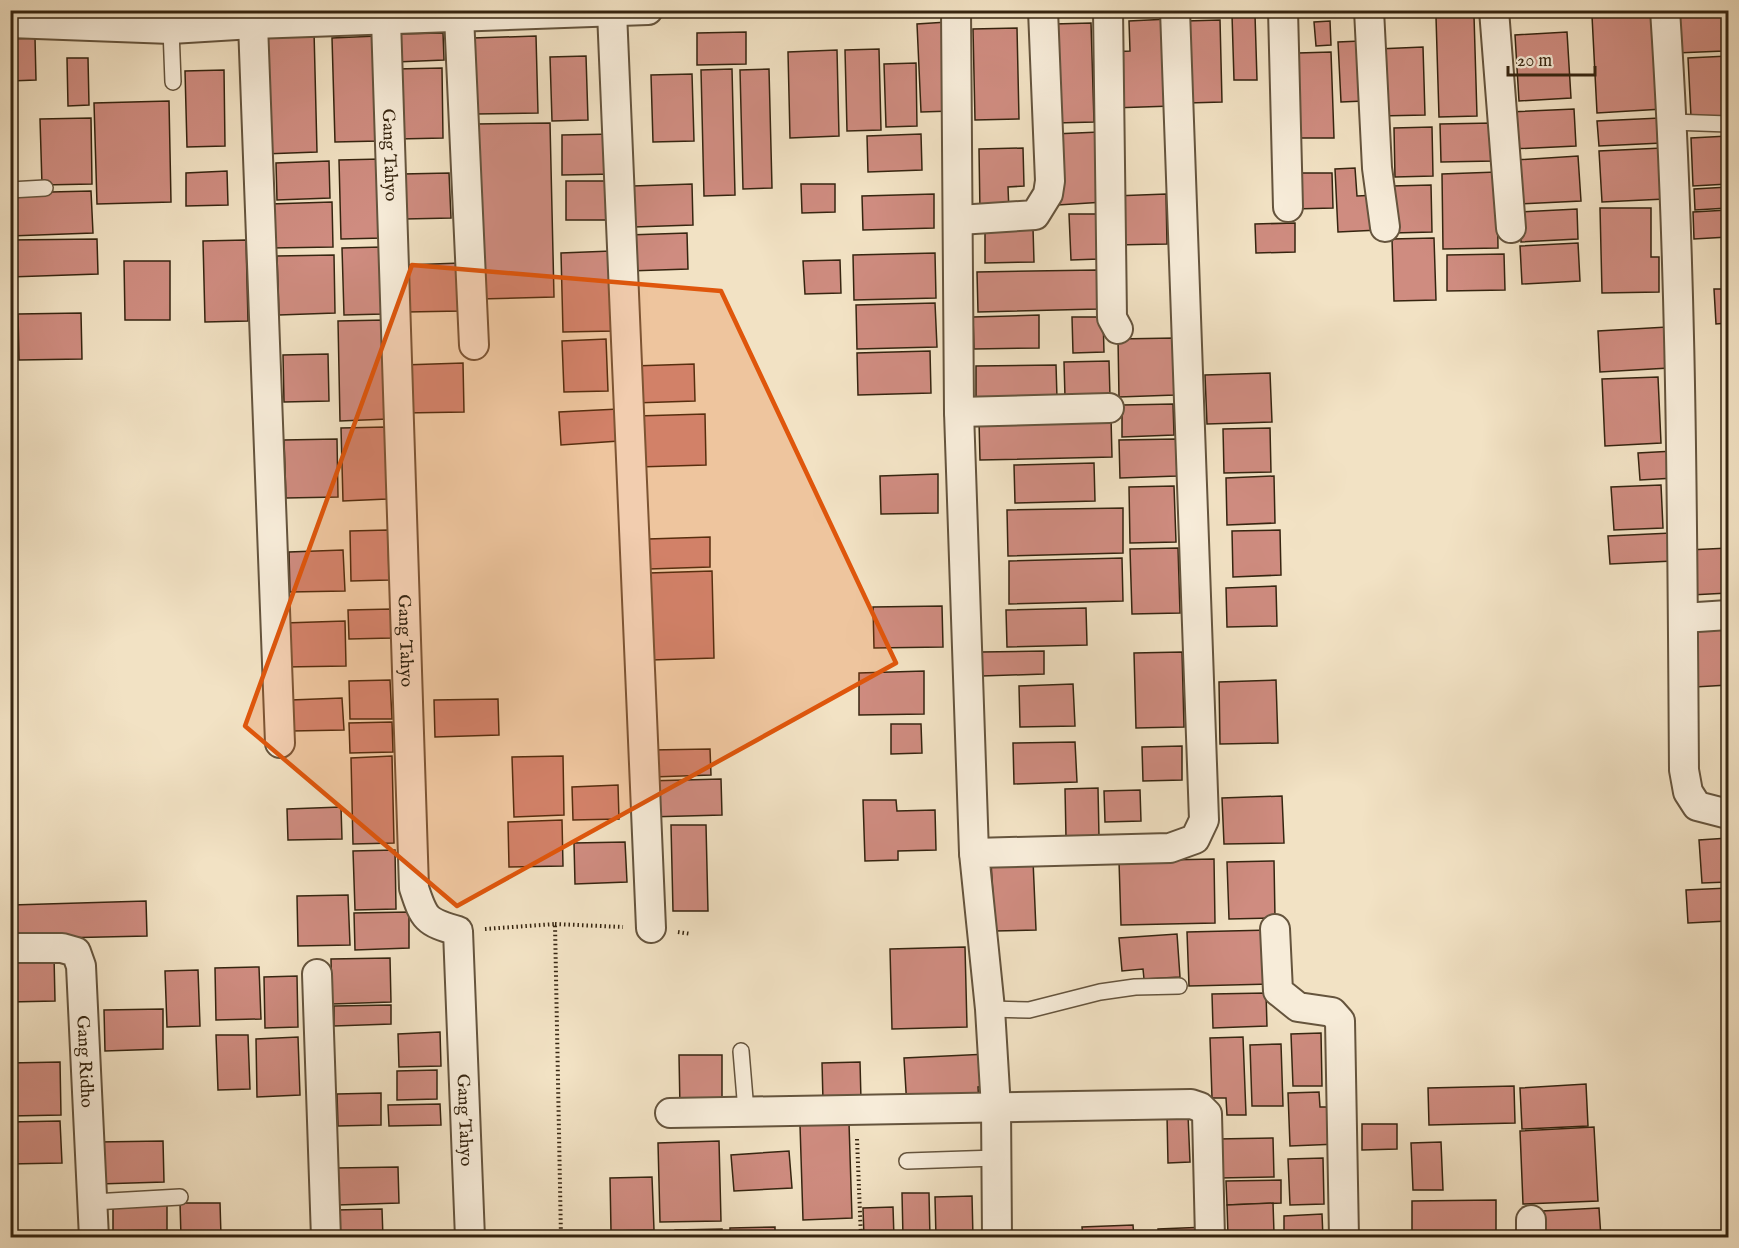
<svg xmlns="http://www.w3.org/2000/svg" width="1739" height="1248" viewBox="0 0 1739 1248" font-family="'IM FELL English',serif">
<style>
.building{fill:#cf8c80;stroke:#362510;stroke-width:1.5}
.lines{fill:none;stroke-linecap:round;stroke-linejoin:round}
.lane-casing{stroke:#65543d;stroke-width:18}
.street-casing{stroke:#65543d;stroke-width:32}
.path{stroke:#362510;stroke-width:4;stroke-dasharray:1.5 3;stroke-linecap:butt}
.lane{stroke:#f7ecd9;stroke-width:15}
.street{stroke:#f7ecd9;stroke-width:28}
.marked{fill:#df560c;fill-opacity:0.2;stroke:#df560c;stroke-width:4.5;stroke-linejoin:round}
.labels{text-anchor:middle;stroke-width:4.5;stroke-linejoin:round;paint-order:stroke}
.street-label{font-size:18px;fill:#362510;stroke:#f7ecd9}
</style>
<rect width="100%" height="100%" fill="#f2e2c4"/>
<filter id="stains"><feTurbulence type="fractalNoise" baseFrequency=".00333" numOctaves="4"/><feColorMatrix values="0 0 0 0 .2 0 0 0 0 .09 0 0 0 0 .02 0 0 0 .5 -.17"/></filter>
<radialGradient id="worn" r=".72"><stop offset=".6" stop-color="#630" stop-opacity="0"/><stop offset="1" stop-color="#630" stop-opacity=".3"/></radialGradient>
<!-- building -->
<g class="building">
<path d="M1675 10H1722L1724 51 1676 53Z"/>
<path d="M1658 12 1663 109 1597 113 1592 16Z"/>
<path d="M1232 15H1255L1257 80H1234Z"/>
<path d="M1474 16 1477 116 1439 117 1436 17Z"/>
<path d="M1169 19 1172 106 1112 108 1110 52 1130 51 1129 21Z"/>
<path d="M1220 20 1222 102 1188 103 1186 21Z"/>
<path d="M1330 21 1331 45 1316 46 1314 22Z"/>
<path d="M947 22 952 111 921 112 917 24Z"/>
<path d="M1091 23 1094 122 1056 123 1054 24Z"/>
<path d="M1017 28 1019 119 975 120 973 29Z"/>
<path d="M314 31 317 152 264 154 260 33Z"/>
<path d="M746 32V64L697 65V33Z"/>
<path d="M1567 32 1571 98 1519 101 1515 35Z"/>
<path d="M443 33 444 60 396 62 395 34Z"/>
<path d="M377 36 379 141 335 142 332 38Z"/>
<path d="M536 36 538 113 476 114 473 38Z"/>
<path d="M35 38 36 80 10 81V39Z"/>
<path d="M1360 41 1364 101 1341 102 1338 42Z"/>
<path d="M1423 47 1425 115 1379 116 1377 49Z"/>
<path d="M879 49 881 130 847 131 845 50Z"/>
<path d="M837 50 839 136 790 138 788 52Z"/>
<path d="M1331 52 1334 138H1300L1298 53Z"/>
<path d="M586 56 588 120 552 121 550 57Z"/>
<path d="M1728 56V116L1691 117 1688 58Z"/>
<path d="M67 58H88L89 105 68 106Z"/>
<path d="M916 63 917 126 886 127 884 64Z"/>
<path d="M442 68 443 138 398 139 396 69Z"/>
<path d="M732 69 735 195 704 196 701 70Z"/>
<path d="M769 69 772 188 743 189 740 70Z"/>
<path d="M224 70 225 146 187 147 185 71Z"/>
<path d="M692 74 694 141 653 142 651 75Z"/>
<path d="M169 101 171 202 97 204 94 103Z"/>
<path d="M1574 109 1576 146 1511 149 1509 112Z"/>
<path d="M91 118 92 184 42 185 40 119Z"/>
<path d="M1660 118 1662 143 1599 146 1597 121Z"/>
<path d="M550 123 554 297 480 299 476 124Z"/>
<path d="M1493 123 1494 161 1441 162 1440 124Z"/>
<path d="M1432 127 1433 176 1395 177 1394 128Z"/>
<path d="M1099 132 1104 202 1058 205 1054 134Z"/>
<path d="M614 134V174L562 175V135Z"/>
<path d="M921 134 922 170 868 172 867 136Z"/>
<path d="M1728 136V184L1693 186 1691 138Z"/>
<path d="M1023 148 1024 186 1008 187 1009 212 980 213 979 149Z"/>
<path d="M1662 148 1665 199 1602 202 1599 151Z"/>
<path d="M1578 156 1581 201 1518 204 1515 160Z"/>
<path d="M381 159 383 238 341 239 339 160Z"/>
<path d="M329 161 330 198 277 200 276 163Z"/>
<path d="M1355 168 1357 196 1377 195 1379 230 1338 232 1335 169Z"/>
<path d="M227 171 228 205 186 206V173Z"/>
<path d="M1497 172 1498 248 1443 249 1442 174Z"/>
<path d="M449 173 451 218 405 219 403 174Z"/>
<path d="M1292 173H1332L1333 208 1293 209Z"/>
<rect x="566" y="181" width="51" height="39"/>
<path d="M692 184 693 225 634 227 633 186Z"/>
<path d="M801 184H835V212L802 213Z"/>
<path d="M1431 185 1432 232 1393 233 1392 186Z"/>
<path d="M1728 187V208L1695 210 1694 189Z"/>
<path d="M91 191 93 233 10 236V193Z"/>
<path d="M934 194V228L863 230 862 196Z"/>
<path d="M1166 194 1167 244 1115 245 1114 196Z"/>
<path d="M332 202 333 247 271 248 270 204Z"/>
<path d="M1600 208H1651V257H1659V292L1602 293Z"/>
<path d="M1577 209 1578 239 1521 242 1520 212Z"/>
<path d="M1728 210V237L1694 239 1693 212Z"/>
<path d="M1069 214H1098L1099 259 1071 260Z"/>
<path d="M1295 223V252L1256 253 1255 224Z"/>
<path d="M1033 228 1034 262 985 263V229Z"/>
<path d="M687 233 688 269 629 271 628 235Z"/>
<path d="M1434 238 1436 300 1394 301 1392 239Z"/>
<path d="M97 239 98 274 10 277V240Z"/>
<path d="M246 240 248 321 205 322 203 241Z"/>
<path d="M1725 242H1728V283H1727Z"/>
<path d="M1578 243 1580 281 1522 284 1520 246Z"/>
<path d="M382 247 383 314 344 315 342 248Z"/>
<path d="M611 251 614 331 563 332 561 253Z"/>
<path d="M935 253 936 298 854 300 853 255Z"/>
<path d="M1504 254 1505 290 1447 291V255Z"/>
<path d="M334 255 335 313 279 315 277 256Z"/>
<path d="M840 260 841 293 805 294 803 261Z"/>
<path d="M124 261H170V320H125Z"/>
<path d="M460 263 461 311 407 312 406 265Z"/>
<path d="M1097 270 1098 309 978 312 977 272Z"/>
<path d="M1714 289H1728V323L1716 324Z"/>
<path d="M935 303 937 347 857 349 856 305Z"/>
<path d="M81 313 82 359 19 360 18 314Z"/>
<path d="M1039 315V348L974 349 973 317Z"/>
<path d="M1072 317H1103L1104 352 1073 353Z"/>
<path d="M385 320 388 419 340 421 338 321Z"/>
<path d="M1667 327 1669 368 1600 372 1598 331Z"/>
<path d="M1174 338 1175 395 1119 397 1118 339Z"/>
<path d="M606 339 608 391 564 392 562 341Z"/>
<path d="M930 351 931 393 858 395 857 353Z"/>
<path d="M328 354 329 401 284 402 283 355Z"/>
<path d="M1109 361 1110 396 1065 397 1064 362Z"/>
<path d="M463 363 464 412 404 413 403 365Z"/>
<path d="M694 364 695 401 634 403 633 366Z"/>
<path d="M1056 365 1057 398 976 400V366Z"/>
<path d="M1270 373 1272 422 1207 424 1205 375Z"/>
<path d="M1658 377 1661 443 1605 446 1602 379Z"/>
<path d="M1173 404 1174 435 1122 437V405Z"/>
<path d="M618 409 619 441 561 445 559 412Z"/>
<path d="M705 414 706 465 638 467 637 416Z"/>
<path d="M1111 418 1112 457 980 460 979 421Z"/>
<path d="M385 427 387 499 343 501 341 428Z"/>
<path d="M1270 428 1271 472 1224 473 1223 429Z"/>
<path d="M337 439 338 497 286 498 284 440Z"/>
<path d="M1176 439 1177 476 1120 478 1119 440Z"/>
<path d="M1674 451 1675 478 1640 480 1638 453Z"/>
<path d="M1094 463 1095 501 1015 503 1014 465Z"/>
<path d="M938 474V513L881 514 880 476Z"/>
<path d="M1274 476 1275 523 1227 525 1226 478Z"/>
<path d="M1661 485 1663 528 1614 530 1611 487Z"/>
<path d="M1174 486 1176 542 1130 543 1129 487Z"/>
<path d="M1123 508V553L1008 556 1007 510Z"/>
<path d="M388 530 389 580 351 581 350 531Z"/>
<path d="M1280 530 1281 575 1233 577 1232 531Z"/>
<path d="M1671 533 1673 561 1610 564 1608 536Z"/>
<path d="M710 537V567L649 569 648 539Z"/>
<path d="M1178 548 1180 613 1132 614 1130 549Z"/>
<path d="M1728 548V593L1691 595 1688 550Z"/>
<path d="M343 550 345 591 290 592 289 552Z"/>
<path d="M1122 558 1123 601 1009 604V561Z"/>
<path d="M712 571 714 658 651 660 649 573Z"/>
<path d="M1276 586 1277 626 1227 627 1226 588Z"/>
<path d="M942 606 943 647 874 648 873 607Z"/>
<path d="M1086 608 1087 645 1007 647 1006 610Z"/>
<path d="M392 609V638L349 639 348 610Z"/>
<path d="M345 621 346 666 285 667 284 623Z"/>
<path d="M1728 625V685L1695 687 1691 627Z"/>
<path d="M1044 651V674L982 676 981 652Z"/>
<path d="M1182 652 1184 727 1136 728 1134 653Z"/>
<path d="M924 671V714L859 715V673Z"/>
<path d="M390 680 392 719H350L349 681Z"/>
<path d="M1276 680 1278 743 1220 744 1219 682Z"/>
<path d="M1073 684 1075 726 1020 727 1019 686Z"/>
<path d="M342 698 344 730 292 731 291 700Z"/>
<path d="M498 699 499 735 435 737 434 700Z"/>
<path d="M392 722 393 752 350 753 349 723Z"/>
<path d="M891 724H921L922 753 891 754Z"/>
<path d="M1075 742 1077 782 1014 784 1013 743Z"/>
<path d="M1182 746V780L1143 781 1142 747Z"/>
<path d="M710 749 711 775 652 777 651 750Z"/>
<path d="M392 756 394 843 353 844 351 758Z"/>
<path d="M563 756 564 815 514 817 512 757Z"/>
<path d="M721 779 722 815 648 817 647 781Z"/>
<path d="M618 785 619 819 573 820 572 787Z"/>
<path d="M1098 788 1099 837 1066 838 1065 789Z"/>
<path d="M1140 790 1141 821 1105 822 1104 791Z"/>
<path d="M1282 796 1284 843 1224 844 1222 798Z"/>
<path d="M863 800H896L897 811 935 810 936 850 898 851V860L865 861Z"/>
<path d="M341 807 342 839 288 840 287 809Z"/>
<path d="M562 820 563 866 509 867 508 822Z"/>
<path d="M671 825H706L708 911H673Z"/>
<path d="M1728 838V882L1702 883 1699 840Z"/>
<path d="M625 842 627 882 575 884 574 843Z"/>
<path d="M395 850 396 909 355 910 353 851Z"/>
<path d="M1214 859 1215 923 1121 925 1119 861Z"/>
<path d="M1033 860 1036 930 995 931 991 862Z"/>
<path d="M1274 861 1275 918 1229 919 1227 862Z"/>
<path d="M1728 888V921L1688 923 1686 890Z"/>
<path d="M348 895 350 945 298 946 297 896Z"/>
<path d="M146 901 147 936 13 939 12 905Z"/>
<path d="M409 912V948L355 950 354 913Z"/>
<path d="M1270 930 1272 984 1189 986 1187 932Z"/>
<path d="M1177 934 1180 977 1144 979 1143 969 1122 971 1119 938Z"/>
<path d="M965 947 967 1027 892 1029 890 949Z"/>
<path d="M54 956 55 1001 10 1002V958Z"/>
<path d="M390 958 391 1002 332 1004 331 959Z"/>
<path d="M259 967 261 1019 216 1020 215 968Z"/>
<path d="M198 970 200 1026 167 1027 165 971Z"/>
<path d="M297 976 298 1027 265 1028 264 977Z"/>
<path d="M1266 993 1267 1026 1213 1028 1212 994Z"/>
<path d="M391 1005V1024L334 1026V1006Z"/>
<path d="M163 1009V1049L105 1051 104 1010Z"/>
<path d="M440 1032 441 1066 399 1067 398 1034Z"/>
<path d="M1321 1033 1322 1086H1293L1291 1034Z"/>
<path d="M216 1035H248L250 1089 218 1090Z"/>
<path d="M298 1037 300 1095 257 1097 256 1039Z"/>
<path d="M1243 1037 1246 1115H1227L1226 1098H1212L1210 1038Z"/>
<path d="M1281 1044 1283 1106H1252L1250 1045Z"/>
<path d="M988 1054 990 1086 978 1087 979 1105 907 1108 904 1058Z"/>
<path d="M679 1055H722V1098L680 1109Z"/>
<path d="M60 1062 61 1115 10 1116V1063Z"/>
<path d="M860 1062 861 1100 823 1101 822 1063Z"/>
<path d="M437 1070V1099L397 1100V1071Z"/>
<path d="M1586 1084 1588 1126 1522 1129 1520 1088Z"/>
<path d="M1514 1086 1515 1123 1429 1125 1428 1088Z"/>
<path d="M1319 1092 1320 1107H1336L1338 1144 1290 1146 1288 1093Z"/>
<path d="M381 1093V1125L338 1126 337 1094Z"/>
<path d="M440 1104 441 1125 389 1126 388 1105Z"/>
<path d="M1188 1115 1190 1162 1168 1163 1167 1116Z"/>
<path d="M60 1121 62 1163 10 1164V1122Z"/>
<path d="M849 1123 852 1218 803 1220 800 1125Z"/>
<path d="M1362 1124H1397V1149L1362 1150Z"/>
<path d="M1594 1127 1598 1201 1523 1204 1520 1131Z"/>
<path d="M1273 1138 1274 1177 1219 1178 1218 1139Z"/>
<path d="M163 1141 164 1182 99 1184 98 1142Z"/>
<path d="M719 1141 721 1221 660 1222 658 1143Z"/>
<path d="M1441 1142 1443 1190H1413L1411 1143Z"/>
<path d="M789 1151 792 1188 734 1191 731 1155Z"/>
<path d="M1323 1158 1324 1204 1290 1205 1288 1159Z"/>
<path d="M398 1167 399 1203 337 1205 336 1168Z"/>
<path d="M652 1177 654 1230 611 1231 610 1178Z"/>
<path d="M1281 1180V1203L1227 1205 1226 1181Z"/>
<path d="M902 1193H929L930 1238H903Z"/>
<path d="M972 1196 973 1238H936L935 1197Z"/>
<path d="M1496 1200V1238H1412V1201Z"/>
<path d="M167 1203V1230L113 1231V1205Z"/>
<path d="M180 1203H220L221 1236 181 1237Z"/>
<path d="M1273 1203 1274 1233 1228 1235 1227 1205Z"/>
<path d="M893 1207 894 1238H864L863 1208Z"/>
<path d="M1599 1208 1601 1238H1543L1542 1211Z"/>
<path d="M382 1209 383 1238H337L336 1210Z"/>
<path d="M1322 1214 1323 1238H1284V1216Z"/>
<path d="M1133 1225 1134 1238H1083L1082 1227Z"/>
<path d="M775 1227V1238H730V1228Z"/>
<path d="M1207 1227V1238H1158V1229Z"/>
<path d="M722 1229V1238H675V1230Z"/>
</g>
<g class="lines">
<defs>
<g id="lane">
<path d="M171 29 173 82"/>
<path d="M1672 122 1728 124"/>
<path d="M10 190 45 188"/>
<path d="M990 1009 1029 1010 1100 992 1135 987 1179 986"/>
<path d="M741 1051 746 1111"/>
<path d="M907 1161 996 1158"/>
<path d="M93 1202 180 1197"/>
</g>
<g id="street">
<path d="M956 10 959 412 974 853"/>
<path d="M1108 10 1112 318 1118 329"/>
<path d="M1283 10 1288 207"/>
<path d="M1369 10 1377 168 1385 227"/>
<path d="M1494 10 1511 228"/>
<path d="M1665 10C1682 263 1682 517 1684 770L1688 792 1697 806 1728 814"/>
<path d="M612 12 651 928"/>
<path d="M459 16 474 345"/>
<path id="s1" d="M386 20 414 888C424 919 426 922 458 931L470 1238"/>
<path d="M10 23 171 29 253 24 648 10"/>
<path d="M253 24 280 743"/>
<path d="M959 220 1035 215 1048 194 1050 181 1043 10"/>
<path d="M959 412 1109 408"/>
<path d="M1683 618 1728 615"/>
<path d="M1275 929 1278 991 1298 1007 1332 1012 1340 1021 1344 1238"/>
<path id="s2" d="M10 948H62L76 952 81 966 94 1238"/>
<path d="M317 974 326 1238"/>
<path d="M670 1113 1191 1104 1200 1107 1207 1114 1210 1238"/>
<path d="M1531 1220V1238"/>
<path d="M997 1238 996 1108 990 1009 974 853 1170 848 1195 839 1204 820 1175 10"/>
</g>
</defs>
<!-- lane casing -->
<use href="#lane" class="lane-casing"/>
<!-- street casing -->
<use href="#street" class="street-casing"/>
<!-- path -->
<g class="path">
<path d="M555 924 623 927"/>
<path d="M485 929 555 924 561 1238"/>
<path d="M678 932 691 934"/>
<path d="M857 1139 861 1238"/>
</g>
<!-- lane -->
<use href="#lane" class="lane"/>
<!-- street -->
<use href="#street" class="street"/>
</g>
<!-- marked area -->
<path class="marked" d="M412 265 721 291 896 663 457 906 245 726Z"/>
<g class="labels">
<!-- street labels -->
<g class="street-label">
<text dy="6" stroke="none"><textPath href="#s1" startOffset="135">Gang Tahyo</textPath></text>
<text dy="6" stroke="none"><textPath href="#s1" startOffset="621">Gang Tahyo</textPath></text>
<text dy="6" stroke="none"><textPath href="#s2" startOffset="177">Gang Ridho</textPath></text>
<text dy="6" stroke="none"><textPath href="#s1" startOffset="1124">Gang Tahyo</textPath></text>
</g>
</g>
<!-- margin -->
<rect width="1739" height="1248" fill="none" stroke="#f2e2c4" stroke-width="36"/>
<rect x="12" y="12" width="1715" height="1224" fill="none" stroke="#362510" stroke-width="3"/>
<rect x="18" y="18" width="1703" height="1212" fill="none" stroke="#362510" stroke-width="1.5"/>
<!-- scale -->
<path d="M1508 66v9h87v-9" fill="none" stroke="#362510" stroke-width="3"/>
<text x="1517" y="66" font-size="18" fill="#362510" stroke="#f7ecd9" stroke-width="4.5" paint-order="stroke">20 m</text>
<rect width="100%" height="100%" filter="url(#stains)"/>
<rect width="100%" height="100%" fill="url(#worn)"/>
</svg>
